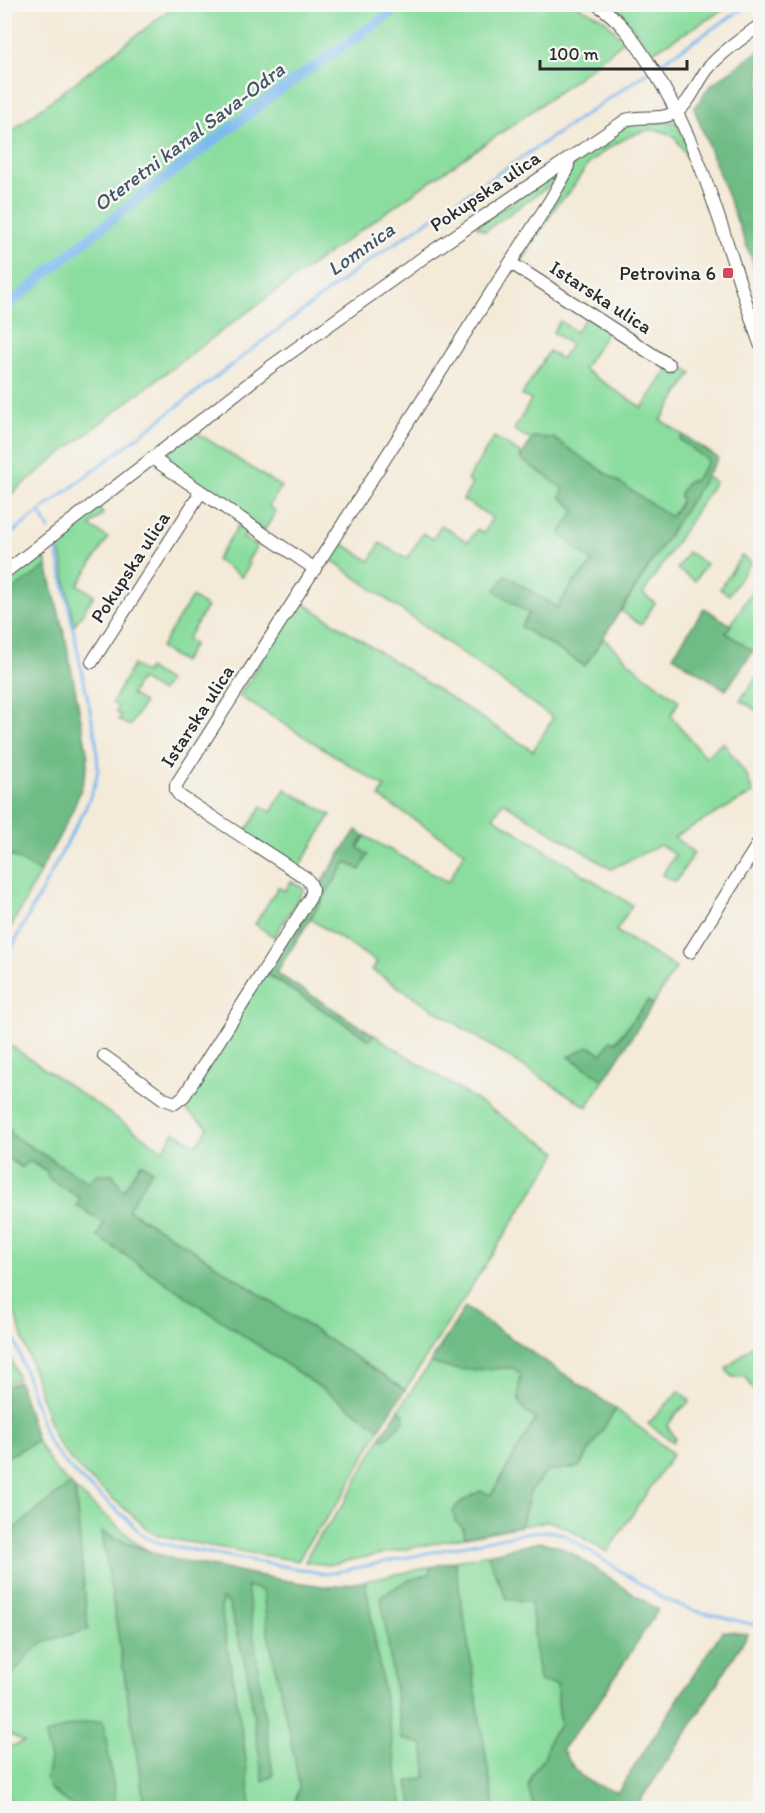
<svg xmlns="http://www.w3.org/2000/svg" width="765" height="1813" viewBox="0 0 765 1813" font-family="Itim,sans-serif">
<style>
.green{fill:#8add9f;stroke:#5a8465;stroke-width:1.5}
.forest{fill:#6fbc86;stroke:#4d7458;stroke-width:1.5}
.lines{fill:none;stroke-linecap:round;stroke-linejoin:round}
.stream{stroke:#7eb9f0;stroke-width:3}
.canal{stroke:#7eb9f0;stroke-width:10}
.minor-casing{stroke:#494845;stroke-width:14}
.minor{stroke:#fff;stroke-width:12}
.poi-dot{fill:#d1495b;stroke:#f6f6f2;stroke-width:2}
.labels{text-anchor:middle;stroke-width:5;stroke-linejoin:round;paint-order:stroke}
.street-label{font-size:20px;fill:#2b2b2b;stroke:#f6f6f2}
.poi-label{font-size:20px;fill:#2b2b2b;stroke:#f6f6f2;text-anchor:end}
.water-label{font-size:21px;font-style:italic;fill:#445666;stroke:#f6f6f2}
</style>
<rect width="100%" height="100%" fill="#f6f6f2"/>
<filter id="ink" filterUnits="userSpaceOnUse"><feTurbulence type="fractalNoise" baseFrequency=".0167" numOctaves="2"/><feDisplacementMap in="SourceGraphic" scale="12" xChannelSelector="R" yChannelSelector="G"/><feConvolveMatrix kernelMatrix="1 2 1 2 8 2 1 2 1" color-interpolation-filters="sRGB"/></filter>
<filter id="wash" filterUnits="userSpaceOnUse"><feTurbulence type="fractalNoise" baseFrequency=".008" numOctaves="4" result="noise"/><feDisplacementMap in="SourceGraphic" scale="24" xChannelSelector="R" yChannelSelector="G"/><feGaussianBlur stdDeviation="1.35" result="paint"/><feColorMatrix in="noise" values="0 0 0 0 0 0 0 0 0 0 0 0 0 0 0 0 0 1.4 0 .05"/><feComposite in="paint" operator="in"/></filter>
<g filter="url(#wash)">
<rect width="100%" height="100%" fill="#f4ead8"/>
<!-- green -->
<g class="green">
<path d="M176 5H576L604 19 624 41C548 104 465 156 385 213 255 305 127 399 5 499V136Z"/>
<path d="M608 5H732L649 54 634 28Z"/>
<path d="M635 122H676L691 153 687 158 675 137C669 134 663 131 657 130 639 127 603 150 590 163 578 175 573 193 558 203L522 262 517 258 577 159 610 134Z"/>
<path d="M561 170 559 179 485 231 476 226Z"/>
<path d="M587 315 609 330 583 369 642 408 668 369 677 375 683 367 692 373 661 420 683 435 680 440 709 460 695 481H688L680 493 681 502 671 517 553 438 533 437 531 440 514 430 531 400 522 395 549 351 561 359 571 345 553 332 560 321 576 332Z"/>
<path d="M193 430 281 487 269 506 276 512 264 531 164 460V457Z"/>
<path d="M494 437 522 454 520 458 564 489 575 510 593 563 573 583 557 608 506 575 495 590 529 614 521 627 585 666 603 638 638 670 679 701 671 716 705 757 723 742 747 776 753 793 674 837 694 853 676 882 662 875 675 855 660 845 611 869 503 802 493 817 632 905 616 931 676 968 653 1004 648 1001 615 1042 611 1041 602 1054 570 1056 604 1080 587 1107 372 970 377 962 310 919 347 861 360 869 357 847 365 836 448 882 465 852 379 797 385 787 239 696 299 600 533 751 553 718 327 557 337 540 370 561 380 543 407 559 423 533 433 539 441 525 468 542 477 529 484 533 492 517 463 500 472 484 467 480Z"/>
<path d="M706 476 715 482 643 594 655 603 641 625 621 611Z"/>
<path d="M97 506 103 514 90 526 108 538 78 585 94 595 74 626 58 537Z"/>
<path d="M240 523 249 529 243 538 257 546 247 562 250 564 242 577 216 560Z"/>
<path d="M39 552 45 559 47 566 5 596V581Z"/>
<path d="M688 552 706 564 695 581 677 569Z"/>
<path d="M741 556 751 562 729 595 720 589Z"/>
<path d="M760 577V648L757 646 753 651 726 633Z"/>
<path d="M192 597 207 607 187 639 194 644 183 662 160 648Z"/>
<path d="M133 665 145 673 148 668 168 681 161 692 140 679 131 694 144 703 130 726 118 720 121 715 116 712 118 707 112 703Z"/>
<path d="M760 672V706L757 711 740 700Z"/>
<path d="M285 789 331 815 299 867 244 834 262 806 271 812Z"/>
<path d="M5 852 40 872 21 909 5 937Z"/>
<path d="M291 881 304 889 274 937 255 924 278 887 285 891Z"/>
<path d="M265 973 370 1040 374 1035 558 1152 405 1390 187 1246 128 1210 151 1170 141 1163 125 1191 121 1188 113 1174 88 1182 10 1134 11 1131 5 1127 4 1041 163 1150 174 1132 197 1145 208 1127 179 1105Z"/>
<path d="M4 1156 21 1167 29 1161 47 1171 48 1178 80 1198 77 1206 104 1223 97 1236 380 1428 343 1496 308 1543 298 1561 176 1540 153 1533 146 1528C115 1497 74 1474 53 1434L5 1283Z"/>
<path d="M4 1338 18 1379 5 1383H4Z"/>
<path d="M753 1345 760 1351V1401L746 1377H732L726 1369Z"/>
<path d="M430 1363C437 1364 442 1366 448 1368 468 1372 492 1368 513 1368L521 1374C517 1394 516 1408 536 1419L490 1496 480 1491 458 1504 453 1512 463 1528 465 1537 328 1565 305 1562 313 1545 343 1505 381 1437 384 1440 404 1416 399 1409Z"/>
<path d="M679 1391 690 1401 677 1413 667 1426 675 1438 673 1442 648 1424Z"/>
<path d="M616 1409 673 1454 607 1552 565 1527 548 1521 521 1526 530 1492 547 1471 579 1467Z"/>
<path d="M37 1441 56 1471 70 1484 5 1536V1458Z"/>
<path d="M75 1489 139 1545 151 1552 102 1532 145 1808H117L102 1721C79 1723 65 1726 45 1736 47 1744 51 1752 50 1760 49 1772 43 1781 53 1792 60 1799 69 1801 76 1808H9L5 1748 24 1742 11 1735 5 1722V1685L26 1656 45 1641 88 1630Z"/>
<path d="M487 1554 507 1599 531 1601 539 1681 557 1684 560 1726 550 1737 545 1756 532 1774 534 1808H494L455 1561Z"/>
<path d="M430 1567V1574L409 1580 381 1596 402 1739 423 1743 427 1777 408 1782 413 1808H403L365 1581Z"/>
<path d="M246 1585 263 1591 268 1633 295 1760 299 1786 294 1808H251L244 1744 221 1611 222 1599 229 1604 247 1671 263 1780 273 1775Z"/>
</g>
<!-- forest -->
<g class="forest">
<path d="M760 50V281L694 108 711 85Z"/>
<path d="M683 435 718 458 585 666 521 627 529 614 495 590 506 575 557 608 573 583 593 563 560 534 575 510 560 496 564 489 520 458 533 437 553 438 671 517 681 502 680 493 688 481 695 480 709 461 680 440Z"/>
<path d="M47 566 66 641 88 757C84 799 59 835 40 872L5 852 4 596Z"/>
<path d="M704 608 731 625 726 633 753 651 726 690 673 656Z"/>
<path d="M356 830 365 836 358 847 368 855 360 870 346 862 276 973 374 1035 370 1040 265 973 319 886Z"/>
<path d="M648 1001 653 1004 604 1080 569 1057 589 1046 602 1054 611 1040 616 1042Z"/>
<path d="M4 1127 11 1131 10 1134 88 1182 97 1174H113L121 1188 124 1190 141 1163 152 1170 128 1210 187 1246 405 1390 380 1428 97 1236 104 1223 77 1205 80 1198 48 1178 47 1171 29 1161 22 1167 5 1156Z"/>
<path d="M465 1307 616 1409 579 1467 547 1471 530 1492 521 1526 465 1537 463 1528 455 1521 453 1512 458 1504 480 1491 484 1492 491 1495 536 1419C515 1406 517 1397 521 1374L513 1368C492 1368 469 1372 449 1368 442 1366 437 1364 430 1363Z"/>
<path d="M19 1382 37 1441 5 1458V1386Z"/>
<path d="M399 1409 404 1416 403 1422 384 1440 381 1437Z"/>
<path d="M70 1484 75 1489 88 1630C39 1640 34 1645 5 1685V1536Z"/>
<path d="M102 1532 136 1547 173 1559 294 1582 331 1587 365 1581 403 1808H294L299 1786 295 1760 268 1633 263 1591 247 1586 273 1776 263 1781 247 1671 229 1604 222 1599 221 1611 244 1744 251 1808H145Z"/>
<path d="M540 1542 558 1546 575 1555 658 1610 596 1706 562 1749C579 1779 585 1782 618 1792L722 1631 748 1634 684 1736 635 1808H534L528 1787 532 1774 545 1756 550 1737 560 1726 557 1684 539 1681 531 1602 507 1599 487 1554Z"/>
<path d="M455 1561 494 1808H413L408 1782 427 1777 423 1744 402 1739 381 1596 409 1580 430 1574V1567Z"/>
<path d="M103 1721 117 1808H76L51 1790 46 1779 50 1759 45 1736C64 1726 81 1723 103 1721Z"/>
</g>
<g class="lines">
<!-- stream -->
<g class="stream">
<path d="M656 66 750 4"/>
<path d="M40 512 49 529"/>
<path d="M4 539 360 267 651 70"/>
<path d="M4 962 86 807 95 784 98 770 96 739 55 541"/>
<path d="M4 1307 47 1439C67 1471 97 1493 125 1517 132 1523 138 1532 145 1537 154 1542 166 1544 176 1547L327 1574 524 1533C538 1531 549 1530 563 1534L664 1599 692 1610 760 1626"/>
</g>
<!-- canal -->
<path class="canal" d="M4 309 102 227 273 95 404 4"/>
</g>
</g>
<g filter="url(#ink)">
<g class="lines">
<defs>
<g id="minor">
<path d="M596 4C620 19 635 41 650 65 705 150 727 250 760 344"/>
<path d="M511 263 669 365"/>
<path d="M152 458 315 569"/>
<path d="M4 573 269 368 424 257 626 120C642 115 662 121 676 112 692 102 697 80 710 66 724 50 743 38 760 25"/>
<path d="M92 662 201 492"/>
<path d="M690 952 760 841"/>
<path d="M104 1056 164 1099 175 1103 184 1096 310 898C314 889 312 885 306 878L180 796 176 791V785L551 199 567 171 569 158"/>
</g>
</defs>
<!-- minor casing -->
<use href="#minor" class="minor-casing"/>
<!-- minor -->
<use href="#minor" class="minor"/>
</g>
</g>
<!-- markers -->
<rect class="poi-dot" x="722" y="267" width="12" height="12" rx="3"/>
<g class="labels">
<!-- street labels -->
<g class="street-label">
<text transform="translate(485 191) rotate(-34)" y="7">Pokupska ulica</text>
<text transform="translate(601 297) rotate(33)" y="7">Istarska ulica</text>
<text transform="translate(130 567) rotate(-57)" y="7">Pokupska ulica</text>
<text transform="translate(197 716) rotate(-57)" y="7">Istarska ulica</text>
</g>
<!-- poi labels -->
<g class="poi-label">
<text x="716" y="280">Petrovina 6</text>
</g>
<!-- water labels -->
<g class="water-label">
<text transform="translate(189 137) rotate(-37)" y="7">Oteretni kanal Sava-Odra</text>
<text transform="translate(361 249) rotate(-35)" y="7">Lomnica</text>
</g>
</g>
<!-- margin -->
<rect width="765" height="1813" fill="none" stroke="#f6f6f2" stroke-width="24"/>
<!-- scale -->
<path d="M540 60v9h147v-9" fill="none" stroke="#2b2b2b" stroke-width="3"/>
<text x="549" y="60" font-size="18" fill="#2b2b2b" stroke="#f6f6f2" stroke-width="4.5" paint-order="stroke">100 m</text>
</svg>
